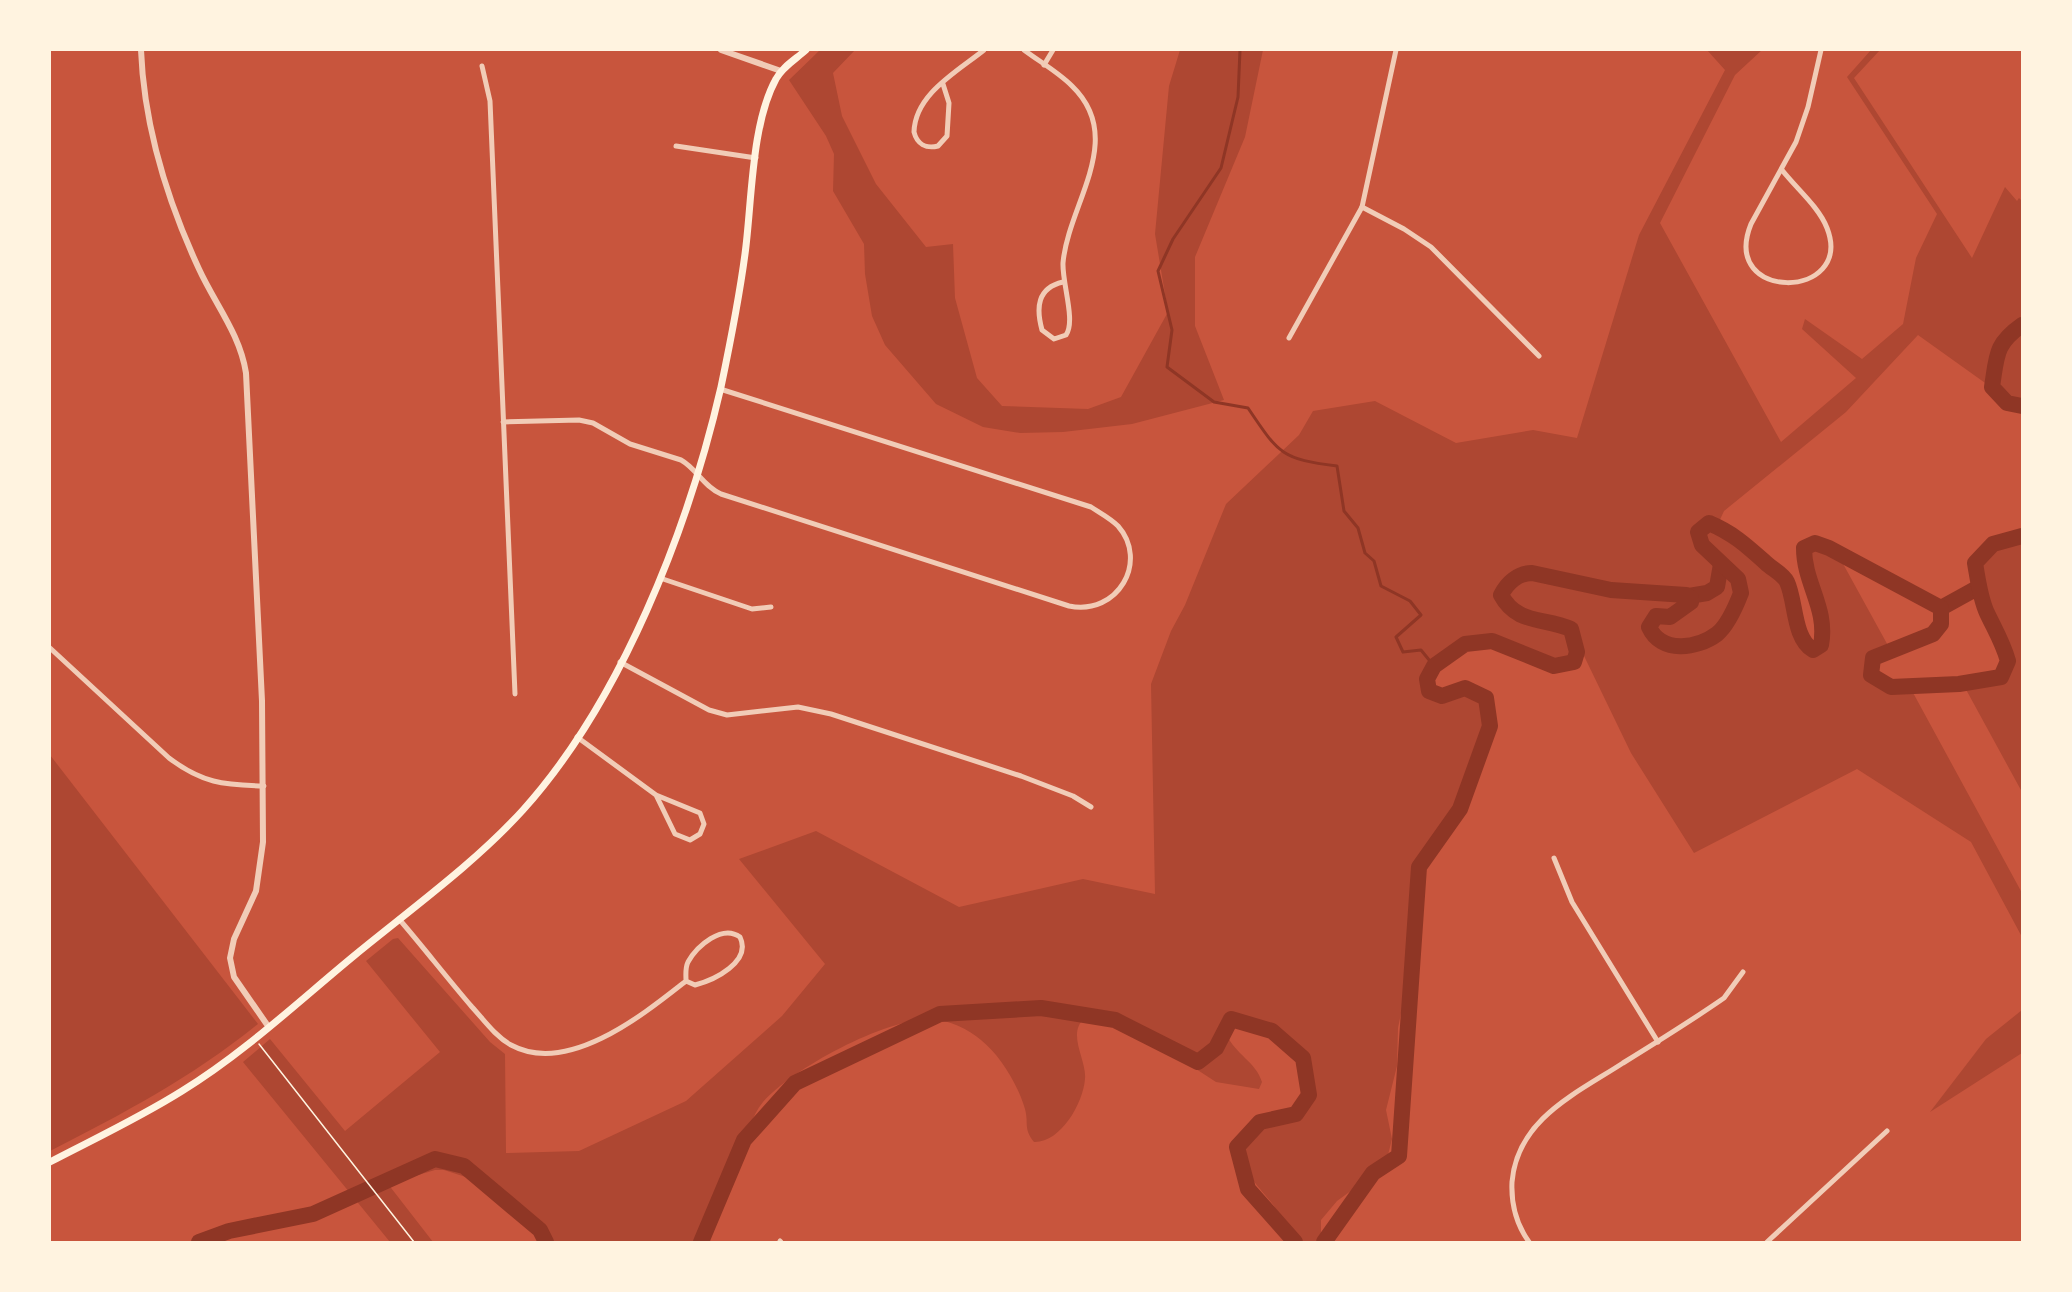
<svg xmlns="http://www.w3.org/2000/svg" width="2072" height="1292" viewBox="0 0 2072 1292" font-family="Merriweather,serif">
<style>
.green{fill:#ae4732;fill-rule:evenodd}
.lines{fill:none;stroke-linecap:round;stroke-linejoin:round}
.stream{stroke:#8f3625;stroke-width:3}
.river{stroke:#8f3625;stroke-width:16}
.path{stroke:#fff3e0;stroke-width:1.5}
.minor{stroke:#f1ccb7;stroke-width:5}
.tertiary{stroke:#f1ccb7;stroke-width:6}
.secondary{stroke:#fff3e0;stroke-width:7}
</style>
<rect width="100%" height="100%" fill="#c8553d"/>
<!-- green -->
<g class="green">
<path d="M820 50H855L833 73 842 116 876 184 926 247 953 244 955 298 977 378 1002 406 1088 409 1121 397 1168 312 1155 234 1169 86 1180 50H1263L1245 137 1195 257V326L1224 400 1132 424 1063 432 1020 433 983 427 936 404 885 345 872 316 865 274 864 244 833 191 834 154 826 136 789 80Z"/>
<path d="M1707 50H1762L1735 75 1660 223 1781 442 1856 378 1802 329 1805 319 1862 359 1903 324 1916 258 1937 214 1847 77 1871 50H1880L1854 78 1972 258 2005 187 2017 201 2019 198 2022 201V406L2007 403 1995 390 1918 335 1846 412 1724 511 1717 526C1739 535 1751 551 1769 566 1775 570 1783 575 1786 581 1797 601 1793 638 1813 650L1821 645C1827 610 1805 583 1804 548L1815 543 1836 551 1891 651 1873 658 1871 675 1891 687 1911 689 2022 893V937L1971 842 1857 769 1694 853 1631 753 1571 629 1553 622 1570 632 1574 645 1572 658C1522 671 1466 612 1432 678L1433 689 1445 697 1470 689 1484 699 1488 719 1480 770 1476 782 1431 849 1415 900 1411 983 1409 1003 1401 1013 1398 1028 1397 1066 1386 1110 1392 1139 1388 1155 1363 1182 1337 1201 1321 1220V1242H1292C1286 1232 1282 1220 1276 1209 1265 1192 1244 1176 1242 1156 1237 1111 1320 1127 1304 1067 1299 1047 1286 1038 1268 1028 1258 1023 1246 1014 1234 1018L1227 1035C1235 1054 1256 1062 1262 1082L1259 1089 1216 1082 1130 1026 1114 1021 1085 1018C1066 1033 1087 1060 1085 1079 1083 1104 1060 1143 1034 1142 1023 1128 1029 1124 1025 1109 1018 1085 1000 1055 981 1040 968 1029 949 1020 932 1019 886 1018 793 1068 763 1102 751 1116 748 1136 740 1151 724 1180 709 1212 698 1242H548L534 1221 494 1193 484 1183 444 1170H435L388 1184 433 1242H390L243 1062 270 1039 345 1131 440 1052 366 961 393 939 398 938 490 1042 505 1054 506 1153 579 1151 686 1101 782 1016 825 964 739 859 816 831 959 907 1083 879 1155 894 1151 684 1171 631 1185 605 1226 504 1299 435 1313 411 1375 401 1456 443 1533 430 1577 438 1639 235 1725 70ZM1528 571 1546 576 1522 573 1506 586 1501 595 1509 609 1518 614H1515L1501 604C1498 584 1509 572 1528 571Z"/>
<path d="M2015 536H2022V792L1963 684 2001 677 2008 661C2003 643 1995 630 1987 613 1980 598 1978 580 1975 563L1993 544Z"/>
<path d="M50 755 258 1024C194 1076 123 1114 50 1151Z"/>
<path d="M2022 1010V1053L1930 1112 1986 1039Z"/>
</g>
<g class="lines">
<!-- stream -->
<path class="stream" d="M1240 50 1238 97 1221 168 1173 239 1158 271 1172 330 1167 367 1214 402 1248 408C1279 454 1281 459 1337 466L1344 511 1358 528 1365 553 1374 561 1381 586 1410 601 1421 615 1396 637 1403 652 1421 650 1434 666"/>
<!-- river -->
<g class="river">
<path d="M2022 325C1995 344 1997 355 1992 387L2007 403 2022 406"/>
<path d="M1689 596 1707 593 1717 587 1721 564"/>
<path d="M1941 608 1979 587"/>
<path d="M199 1242 229 1231 313 1214 435 1159 464 1166 540 1230 546 1242"/>
<path d="M701 1242 744 1140 795 1083 940 1014 1041 1008 1115 1020 1198 1062 1216 1048 1231 1019 1272 1031 1303 1058 1309 1095 1296 1114 1260 1122 1237 1147 1248 1189 1295 1242"/>
<path d="M1324 1242 1373 1173 1399 1156 1419 867 1460 809 1490 726 1486 698 1465 688 1442 696 1429 691 1427 679 1434 666 1465 644 1492 641 1554 666 1574 662 1577 652 1571 629C1544 617 1517 625 1501 595 1507 583 1518 573 1532 573L1611 590 1686 595 1691 598V602L1670 617 1656 616 1649 627C1661 654 1697 649 1717 634 1728 625 1736 606 1741 593L1738 579 1702 545 1698 532 1709 523C1733 533 1747 546 1766 563 1772 569 1783 574 1787 582 1796 601 1793 638 1813 650L1821 645C1828 608 1804 584 1804 548L1815 543 1829 548 1941 608V624L1933 634 1873 658 1871 675 1891 687 1959 684 2001 677 2008 661C2003 643 1995 630 1987 613 1980 598 1978 580 1975 563L1993 544 2022 536"/>
</g>
<!-- path -->
<path class="path" d="M259 1044 414 1242"/>
<!-- minor -->
<g class="minor">
<path d="M1024 50C1040 62 1058 72 1072 86 1127 139 1068 204 1063 263 1062 283 1076 321 1066 335L1054 339 1042 330C1036 308 1037 288 1063 282"/>
<path d="M1044 65 1053 50"/>
<path d="M482 66 490 101 515 694"/>
<path d="M943 84 949 103 947 136 938 146C926 149 917 144 914 132 915 94 958 71 984 50"/>
<path d="M676 146 756 158"/>
<path d="M1782 170C1796 188 1819 207 1827 228 1855 300 1719 303 1751 224L1796 142 1808 107 1821 50"/>
<path d="M1362 207 1404 229 1431 247 1539 356"/>
<path d="M1289 338 1362 207 1396 50"/>
<path d="M503 422 579 420 593 423 630 444 681 460C697 469 703 486 721 494L1069 606C1118 616 1149 561 1118 526 1110 518 1100 513 1091 507L720 389"/>
<path d="M660 578 752 609 771 607"/>
<path d="M50 648 169 758C202 783 223 785 264 786"/>
<path d="M620 662 709 710 727 715 798 707 831 714 1021 776 1073 796 1091 807"/>
<path d="M577 737 656 795 675 834 690 840 700 834 704 824 700 813 656 795"/>
<path d="M1554 858 1572 902 1658 1042"/>
<path d="M399 919C424 948 447 978 472 1007 484 1020 495 1036 511 1045 568 1076 644 1014 686 981L695 985C714 980 752 962 740 937 722 924 697 946 688 962 685 968 686 974 686 981"/>
<path d="M780 1241 781 1242"/>
<path d="M1529 1242C1516 1224 1511 1204 1512 1182 1517 1119 1577 1093 1623 1063 1657 1042 1691 1021 1724 998L1743 972"/>
<path d="M1767 1242 1887 1131"/>
</g>
<!-- tertiary -->
<g class="tertiary">
<path d="M141 50C144 126 167 200 199 269 215 304 240 334 246 373L262 701 263 842 256 891 234 939 230 958 234 977 268 1026"/>
<path d="M721 50 781 71"/>
</g>
<!-- secondary -->
<path class="secondary" d="M50 1162C94 1139 139 1118 182 1091 244 1053 299 1001 355 955 411 909 475 863 523 810 621 701 688 530 721 387 730 344 739 299 745 254 752 203 751 124 776 79 782 67 796 59 806 50"/>
</g>
<!-- border -->
<rect width="2072" height="1292" fill="none" stroke="#fff3e0" stroke-width="102"/>
</svg>
